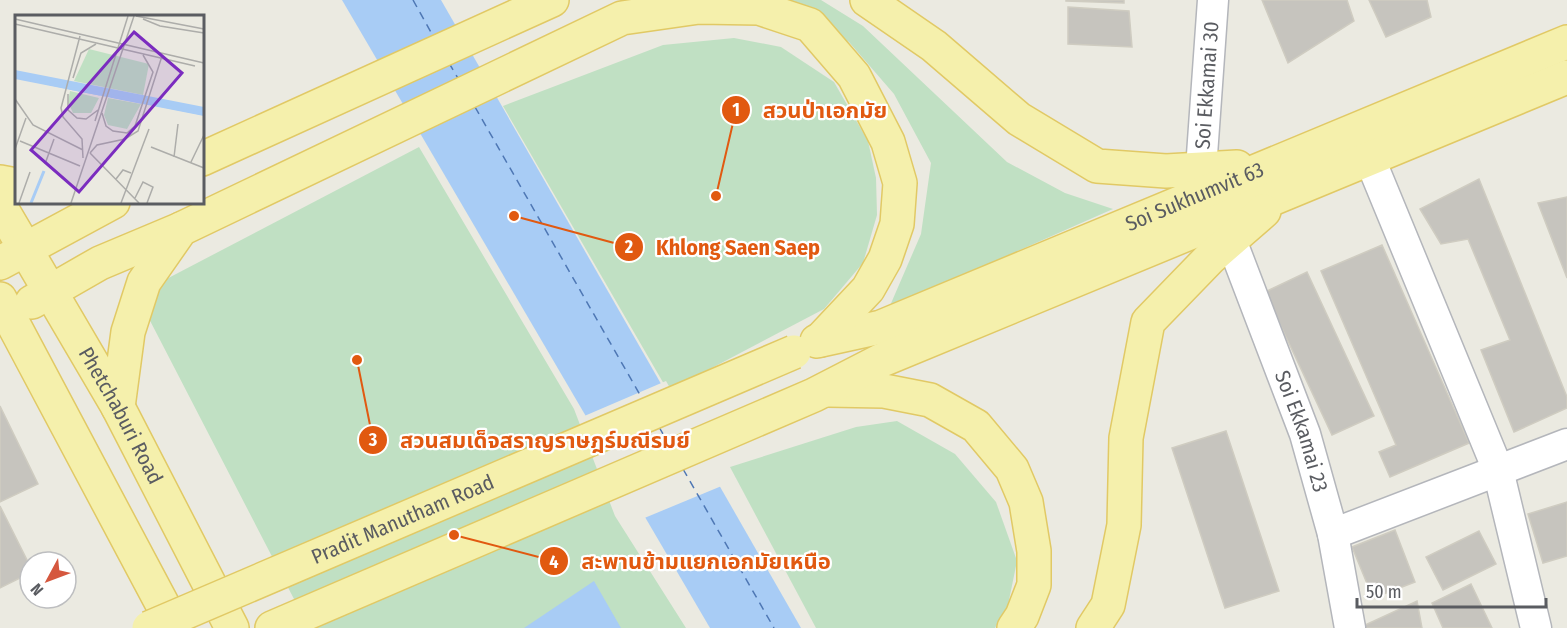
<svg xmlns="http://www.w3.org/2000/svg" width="1567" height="628" viewBox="0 0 1567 628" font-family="'Fira Sans Condensed','Noto Sans Thai',sans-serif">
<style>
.green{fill:#c0e0c3}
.water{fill:#a8ccf5}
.pier{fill:#ebeae1}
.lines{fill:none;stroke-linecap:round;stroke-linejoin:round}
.ferry{stroke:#4e77b4;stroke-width:1.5;stroke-dasharray:8 6;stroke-linecap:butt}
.building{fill:#c6c4be;stroke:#cfccc1;stroke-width:1.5}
.minor-casing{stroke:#b4b6bb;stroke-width:33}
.primary-casing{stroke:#e1c965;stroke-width:36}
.minor{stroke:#fff;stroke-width:30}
.primary{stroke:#f5f0ac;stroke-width:33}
.primary-bridge-casing{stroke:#e1c965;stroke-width:36;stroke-linecap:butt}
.primary-bridge{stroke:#f5f0ac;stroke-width:33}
.labels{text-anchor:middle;stroke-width:4.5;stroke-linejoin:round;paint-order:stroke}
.street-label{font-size:21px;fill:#5a5c61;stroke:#fff}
.inset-river{fill:none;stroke:#a8ccf5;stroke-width:3}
.inset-road{fill:none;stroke:#adadaa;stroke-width:1.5}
.view{fill:#7b2cbf;fill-opacity:0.15;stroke:#7b2cbf;stroke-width:3}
.inset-edge{fill:none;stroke:#5a5c61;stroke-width:3}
.leader{fill:none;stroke:#e15910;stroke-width:2}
.callout-dot{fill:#e15910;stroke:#fff;stroke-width:2}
.mark-label{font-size:18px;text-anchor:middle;font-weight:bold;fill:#fff}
.callout-label{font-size:22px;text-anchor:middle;font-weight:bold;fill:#e15910;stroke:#fff;stroke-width:4.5;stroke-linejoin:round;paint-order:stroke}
</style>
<rect width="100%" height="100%" fill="#ebeae1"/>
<!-- green -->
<g class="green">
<path d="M766 0H821L863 26 1007 162 1065 193 1113 209 889 308 921 234 931 163 894 94 849 42 784 2Z"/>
<path d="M734 38 781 47 834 82 868 141 876 178 877 215 863 263 824 309 668 391 503 106 663 45Z"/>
<path d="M419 147 574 409 615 516 686 628H309L145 311 155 285Z"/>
<path d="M897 421 955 454 996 502 1017 561 1008 605 995 628H816L730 467 856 427Z"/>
</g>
<!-- water -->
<g class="water">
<path d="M342 0H441L801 628H710Z"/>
<path d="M594 581 621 628H524Z"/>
</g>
<!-- pier -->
<path class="pier" d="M666 381 724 485 642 519 582 417Z"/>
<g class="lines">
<!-- ferry -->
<g class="ferry">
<path d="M413 0 433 36"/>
<path d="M449 63 459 80"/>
<path d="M475 107 643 400"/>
<path d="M659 427 667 441"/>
<path d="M683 469 774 628"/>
</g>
</g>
<!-- building -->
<g class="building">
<path d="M1124 0V3L1066 1V0Z"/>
<path d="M1262 0H1347L1354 21 1288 63Z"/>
<path d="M1369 0H1427L1431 17 1386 37Z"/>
<path d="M1068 7 1129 11 1132 47 1068 44Z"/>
<path d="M1479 179 1567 397V408L1514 432 1481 350 1510 340 1468 239 1441 244 1420 209Z"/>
<path d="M1567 197V278L1538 203Z"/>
<path d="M1382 245 1469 443 1390 477 1379 452 1396 445 1321 271Z"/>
<path d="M1307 272 1374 416 1332 435 1265 292Z"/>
<path d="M0 406 38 484 0 502Z"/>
<path d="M1226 431 1279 591 1225 608 1172 448Z"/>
<path d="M1567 502V556L1543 563 1528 514Z"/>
<path d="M0 506 30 566V573L0 588Z"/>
<path d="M1395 530 1415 582 1373 598 1352 547Z"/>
<path d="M1479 531 1496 564 1443 590 1426 557Z"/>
<path d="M1471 584 1492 628H1443L1432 603Z"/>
<path d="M1417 601 1422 628H1363V626Z"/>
</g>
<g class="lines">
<defs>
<g id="minor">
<path d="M1369 157 1498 470 1536 628"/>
<path id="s1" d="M1204 171 1202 155 1213 0"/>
<path id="s2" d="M1231 240 1305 434 1333 534 1350 628"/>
<path d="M1333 534 1567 444"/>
</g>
<g id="primary">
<path d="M867 0 934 46 1019 119 1097 166 1166 171 1237 167"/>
<path d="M202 159 552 0"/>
<path d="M0 182 16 185"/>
<path id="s3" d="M0 206 118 407 232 628"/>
<path d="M0 263 113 202"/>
<path d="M0 299 175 628"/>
<path d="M32 302 100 263 181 229"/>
<path id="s4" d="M817 341 881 327 1567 42"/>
<path d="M828 390 884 391 930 400 976 426 1012 469 1026 502 1034 551V585L1022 616 1014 628"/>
<path d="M118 407 128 332 144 282 181 229 622 18 699 7 759 8 810 25 854 76 888 142 900 183 897 224 885 259 868 289 820 340"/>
<path d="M272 628 814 395 882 360 1567 77"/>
<path d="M1093 628 1108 605 1124 525 1126 438 1148 322 1210 258 1264 211"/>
</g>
</defs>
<!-- minor casing -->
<use href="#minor" class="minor-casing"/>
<!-- primary casing -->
<use href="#primary" class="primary-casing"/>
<!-- minor -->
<use href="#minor" class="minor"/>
<!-- primary -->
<use href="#primary" class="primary"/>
<defs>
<g id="primary-bridge">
<path id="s5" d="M149 628 794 352"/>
</g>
</defs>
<!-- primary-bridge casing -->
<use href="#primary-bridge" class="primary-bridge-casing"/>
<!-- primary-bridge -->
<use href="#primary-bridge" class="primary-bridge"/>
</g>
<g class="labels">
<!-- street labels -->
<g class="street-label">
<text dy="7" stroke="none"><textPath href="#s1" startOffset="86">Soi Ekkamai 30</textPath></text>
<text dy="7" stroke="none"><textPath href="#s4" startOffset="405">Soi Sukhumvit 63</textPath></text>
<text dy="7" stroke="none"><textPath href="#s3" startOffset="242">Phetchaburi Road</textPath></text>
<text dy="7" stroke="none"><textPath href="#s2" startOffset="204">Soi Ekkamai 23</textPath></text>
<text dy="7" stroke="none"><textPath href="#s5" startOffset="276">Pradit Manutham Road</textPath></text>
</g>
</g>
<!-- overview -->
<g transform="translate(15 15)">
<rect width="189" height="189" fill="#ebeae1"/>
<path d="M74 34 134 49 128 80 59 66ZM55 76 84 83 76 98H58L53 87ZM93 83 126 89 112 114 93 110 89 100Z" fill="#c0e0c3"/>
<path d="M0 55 189 92V101L0 64Z" fill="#a8ccf5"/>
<path class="inset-river" d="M0 61 50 72M54 73 85 79M96 81 126 87M134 88 189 99M16 188 29 156"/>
<path class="inset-road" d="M121 1 189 14M0 4 189 48M128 4 145 11 189 18M0 9 180 51M65 21 46 93 48 102 67 124 68 143M58 63 66 38 81 29M53 79V95L62 103 71 104 83 95M0 84 18 110 68 135M87 98 91 111 98 116 112 118 120 111 138 57 128 40M80 106 113 1M5 126 65 151M136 132 189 153M0 134 11 103M75 138 124 188M75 138 82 130 110 124 123 116 147 41M159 142 163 109M176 147 189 120M30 149 39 124M101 164 108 155 116 158M120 183 128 167 138 172 132 188M4 188 15 157M56 188 119 1M106 188 134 114"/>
<path class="view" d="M119 17 167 58 64 177 16 135Z"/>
<rect width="189" height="189" class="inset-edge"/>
</g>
<!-- callouts -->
<path class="leader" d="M716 196L736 110M514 216L629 247M357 360L373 440M454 535L554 561"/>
<g class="callout-dot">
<circle cx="716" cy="196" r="6"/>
<circle cx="514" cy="216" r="6"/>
<circle cx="357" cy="360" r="6"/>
<circle cx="454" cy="535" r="6"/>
<circle cx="736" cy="110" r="15"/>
<circle cx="629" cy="247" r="15"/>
<circle cx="373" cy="440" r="15"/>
<circle cx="554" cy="561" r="15"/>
</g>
<g class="mark-label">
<text x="736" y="116">1</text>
<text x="629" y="253">2</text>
<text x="373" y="446">3</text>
<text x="554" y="568">4</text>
</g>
<g class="callout-label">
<text x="825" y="118">สวนป่าเอกมัย</text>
<text x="738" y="255">Khlong Saen Saep</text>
<text x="545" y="448">สวนสมเด็จสราญราษฎร์มณีรมย์</text>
<text x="706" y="569">สะพานข้ามแยกเอกมัยเหนือ</text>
</g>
<!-- north arrow -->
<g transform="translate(48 580) rotate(229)"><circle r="28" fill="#ffffff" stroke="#bdbec0" stroke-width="1.5"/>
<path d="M0-4.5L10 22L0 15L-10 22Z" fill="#d5573e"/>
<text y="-9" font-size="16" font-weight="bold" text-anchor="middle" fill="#5a5c61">N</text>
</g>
<!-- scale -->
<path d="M1357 598v9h189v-9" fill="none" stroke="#5a5c61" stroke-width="3"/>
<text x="1366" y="598" font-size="18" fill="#5a5c61" stroke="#ffffff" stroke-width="4.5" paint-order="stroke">50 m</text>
</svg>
